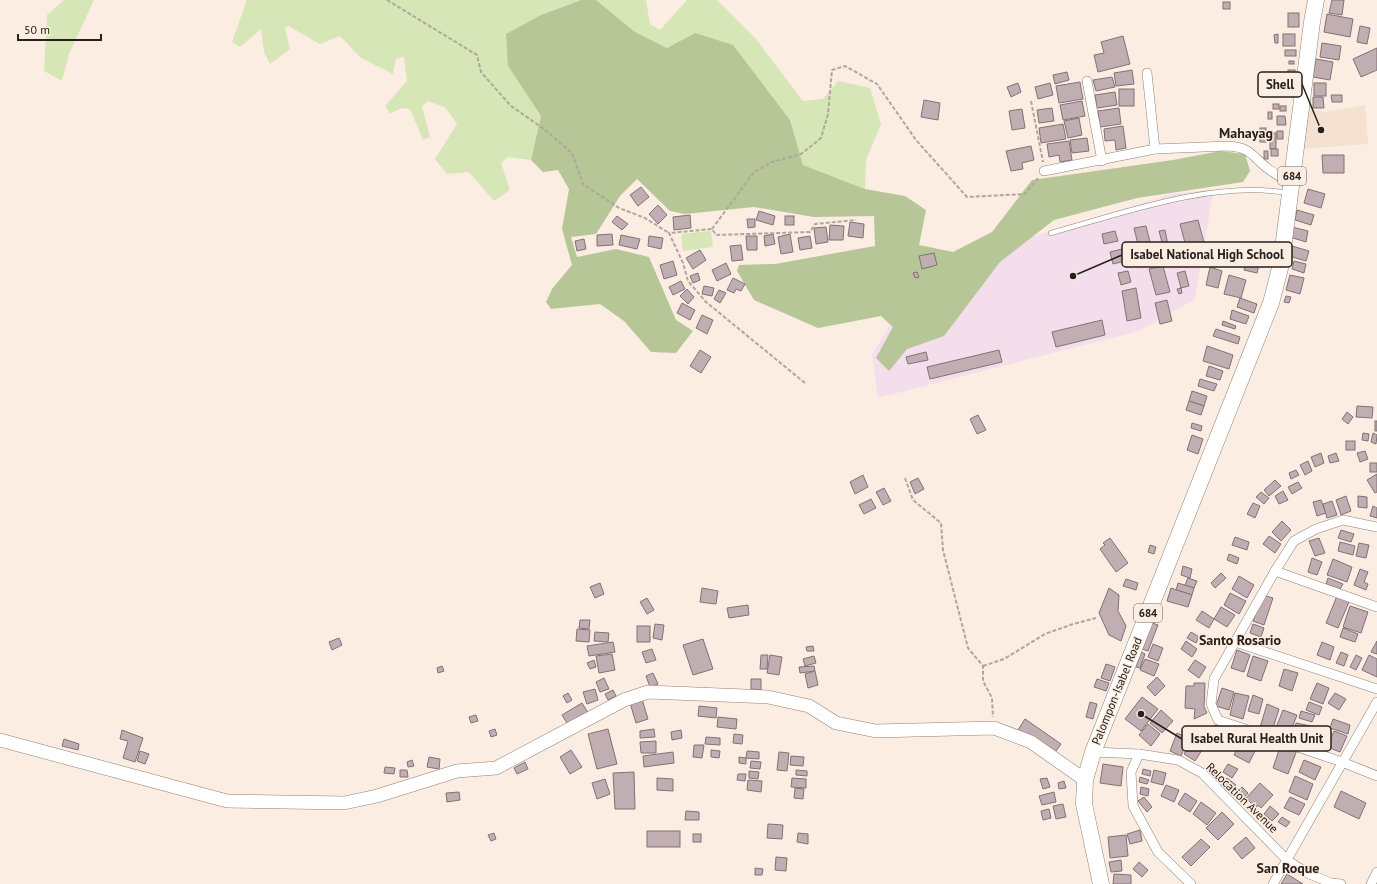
<svg xmlns="http://www.w3.org/2000/svg" width="1377" height="884" viewBox="0 0 1377 884" font-family="'PT Sans',sans-serif">
<style>
.built{fill:#f4e1cf}
.education{fill:#f4deec}
.green{fill:#d6e6b7}
.forest{fill:#b6c697}
.building{fill:#c0aeb3;stroke:#827175}
.lines{fill:none;stroke-linecap:round;stroke-linejoin:round}
.lane-casing{stroke:#8e8277;stroke-width:5.5}
.street-casing{stroke:#8e8277;stroke-width:10}
.secondary-casing{stroke:#8e8277;stroke-width:14}
.highway-casing{stroke:#8e8277;stroke-width:17}
.path{stroke:#b1a69d;stroke-width:2;stroke-dasharray:4 2;stroke-linecap:butt}
.lane{stroke:#fff;stroke-width:4.5}
.street{stroke:#fff;stroke-width:9}
.secondary{stroke:#fff;stroke-width:13}
.highway{stroke:#fff;stroke-width:16}
.labels{text-anchor:middle;stroke-width:3;stroke-linejoin:round;paint-order:stroke}
.shield{fill:#fbede1;stroke:#665e58;stroke-width:1}
.shield-label{font-size:11px;font-weight:bold;fill:#26211d}
.street-label{font-size:12px;fill:#26211d;stroke:#fbede1}
.quarter-label{font-size:14px;font-weight:bold;fill:#26211d;stroke:#fbede1}
.leader{fill:none;stroke:#26211d;stroke-width:1.5}
.callout-dot{fill:#26211d;stroke:#fbede1;stroke-width:1.5}
.callout{fill:#fbede1;stroke:#26211d;stroke-width:1.5}
.callout-label{font-size:13px;text-anchor:middle;font-weight:bold;fill:#26211d}
</style>
<rect width="100%" height="100%" fill="#fbede1"/>
<!-- built -->
<path class="built" d="M1365 105 1368 144 1301 149 1306 108 1325 112Z"/>
<!-- education -->
<path class="education" d="M1212 190V199L1195 299 1139 331 878 398 872 354 892 322 976 254 1172 194Z"/>
<!-- green -->
<g class="green">
<path d="M64 0H94L69 54 62 81 44 71 47 15Z"/>
<path d="M247 0H581L541 15 508 66 541 116 531 160 508 157 501 163 510 190 494 201 469 172 447 174 435 159 457 124 445 107 427 101 422 107 430 137 423 140 410 109 401 108 390 114 385 106 407 81 404 57 396 59 393 74 361 58 340 36 320 44 288 26 285 28 290 49 270 64 264 52 261 29 240 47 232 42Z"/>
<path d="M596 0H646L650 24 660 30 687 0H717L756 39 803 101 823 99 838 81 870 88 881 124 866 160 865 189 803 165 790 120 695 33 667 48 635 32Z"/>
<path d="M711 231 713 247 683 251 681 234Z"/>
</g>
<!-- forest -->
<path class="forest" d="M581 0H596L635 32 667 48 695 33 733 45 790 120 803 165 865 189 905 196 926 210 919 245 953 252 992 232 1032 180 1173 160 1220 151 1245 154 1250 171 1243 182 1137 198 1054 220 1000 262 944 336 907 349 889 371 876 358 893 327 881 316 818 328 754 300 737 271 739 265 775 264 875 246 874 216 814 217 754 207 685 214 670 211 637 179 620 196 596 234 571 237 577 257 616 249 649 257 676 320 693 331 676 353 651 352 624 321 600 304 551 309 546 302 552 289 572 265 562 229 569 189 558 170 543 172 531 160 541 116 508 66 506 34 541 15Z"/>
<!-- building -->
<g class="building">
<path d="M1332 0H1344L1342 15 1329 13Z"/>
<rect x="1223" y="2" width="7" height="7"/>
<rect x="1288" y="13" width="11" height="14"/>
<path d="M1327 14 1353 19 1350 37 1324 32Z"/>
<path d="M1360 26 1370 28 1367 44 1357 42Z"/>
<path d="M1278 34V43H1275L1274 35Z"/>
<rect x="1283" y="34" width="12" height="12"/>
<path d="M1123 36 1130 64 1098 72 1094 55 1104 53 1101 42Z"/>
<path d="M1322 43 1341 46 1339 60 1320 57Z"/>
<path d="M1377 48V70L1361 77 1353 59Z"/>
<rect x="1285" y="50" width="11" height="6"/>
<path d="M1316 59 1333 62 1330 80 1313 77Z"/>
<rect x="1289" y="61" width="5" height="3"/>
<path d="M1132 70 1134 84 1116 86 1114 73Z"/>
<rect x="1288" y="70" width="7" height="9"/>
<path d="M1067 72 1069 80 1055 84 1053 75Z"/>
<path d="M1112 77 1115 87 1096 91 1093 80Z"/>
<path d="M1080 82 1083 99 1059 103 1056 86Z"/>
<path d="M1018 83 1021 92 1011 97 1007 87Z"/>
<path d="M1050 83 1053 95 1038 99 1035 87Z"/>
<rect x="1314" y="83" width="12" height="13"/>
<rect x="1119" y="89" width="15" height="17"/>
<path d="M1115 92 1117 105 1097 108 1095 95Z"/>
<path d="M1331 95H1342V102H1332Z"/>
<path d="M1313 97H1323L1324 108H1313Z"/>
<path d="M924 100 940 103 938 120 921 117Z"/>
<path d="M1082 101 1085 116 1063 120 1060 105Z"/>
<rect x="1273" y="104" width="6" height="5"/>
<rect x="1280" y="106" width="6" height="5"/>
<path d="M1052 108 1054 121 1039 123 1037 110Z"/>
<path d="M1119 108 1121 124 1100 127 1098 111Z"/>
<path d="M1022 109 1025 128 1012 130 1009 111Z"/>
<rect x="1268" y="112" width="4" height="7"/>
<path d="M1277 116H1285L1286 125H1277Z"/>
<path d="M1079 118 1082 135 1068 138 1064 121Z"/>
<path d="M1063 124 1066 139 1041 143 1039 128Z"/>
<path d="M1123 126 1126 148 1116 150 1115 140 1105 141 1104 129Z"/>
<rect x="1260" y="128" width="6" height="14"/>
<rect x="1277" y="131" width="6" height="8"/>
<rect x="1270" y="133" width="6" height="16"/>
<path d="M1087 138 1089 151 1072 153 1070 140Z"/>
<path d="M1069 141 1072 160 1060 162 1059 155 1049 157 1047 144Z"/>
<path d="M1031 146 1034 160 1022 163 1023 169 1011 171 1006 151Z"/>
<rect x="1271" y="149" width="7" height="7"/>
<rect x="1264" y="151" width="4" height="8"/>
<path d="M1322 155H1344V173H1323Z"/>
<path d="M641 187 649 197 638 206 630 195Z"/>
<path d="M1308 189 1325 194 1321 208 1304 203Z"/>
<path d="M658 205 667 215 658 224 649 214Z"/>
<path d="M1297 210 1314 215 1311 225 1295 220Z"/>
<path d="M759 211 775 216 773 225 756 220Z"/>
<path d="M690 215 691 228 674 230 673 217Z"/>
<path d="M617 216 628 224 622 230 612 222Z"/>
<rect x="785" y="216" width="9" height="9"/>
<path d="M747 219H755V227L748 228Z"/>
<path d="M1198 220 1207 254 1189 258 1180 224Z"/>
<path d="M850 222 864 224 863 238 848 236Z"/>
<path d="M830 225 844 226 843 240H829Z"/>
<path d="M1146 226 1154 258 1142 261 1134 228Z"/>
<path d="M826 227 828 242 816 244 814 228Z"/>
<path d="M1292 227 1308 231 1306 242 1290 237Z"/>
<path d="M1165 230 1168 245 1163 246 1159 231Z"/>
<path d="M1115 231 1118 241 1104 244 1102 234Z"/>
<path d="M612 234 613 245 597 246V235Z"/>
<path d="M773 234 775 244 765 246 764 236Z"/>
<path d="M790 234 793 252 781 254 778 237Z"/>
<path d="M621 235 640 239 637 249 619 245Z"/>
<path d="M649 236 663 238 661 249 648 246Z"/>
<path d="M746 236H757V250H747Z"/>
<path d="M810 236 812 248 800 250 798 238Z"/>
<path d="M584 239 586 249 577 251 575 241Z"/>
<path d="M741 245 743 260 732 261 730 246Z"/>
<path d="M1250 246 1263 249 1257 273 1244 270Z"/>
<path d="M1292 246 1309 251 1306 261 1289 256Z"/>
<path d="M1126 248 1129 260 1113 264 1110 252Z"/>
<path d="M700 250 706 260 693 269 686 258Z"/>
<path d="M934 253 937 265 922 269 919 256Z"/>
<path d="M673 261 677 275 664 279 660 265Z"/>
<path d="M1294 261 1306 264 1304 273 1292 269Z"/>
<path d="M726 263 731 274 717 281 712 270Z"/>
<path d="M1163 266 1170 292 1156 295 1149 269Z"/>
<path d="M1210 267 1222 271 1218 288 1206 285Z"/>
<path d="M1128 271 1131 282 1121 285 1118 273Z"/>
<path d="M1185 271 1189 286 1181 288 1177 273Z"/>
<path d="M917 272 919 277 915 278 913 273Z"/>
<path d="M698 273 700 280 693 283 690 276Z"/>
<path d="M1229 275 1246 280 1241 298 1224 294Z"/>
<path d="M1290 275 1304 278 1300 294 1286 290Z"/>
<path d="M733 278 745 284 741 291 736 289 734 293 727 290Z"/>
<path d="M681 281 685 289 673 295 669 287Z"/>
<path d="M704 286 714 288 712 296 702 294Z"/>
<path d="M1136 288 1141 318 1127 321 1122 291Z"/>
<path d="M1181 288 1182 293 1179 294 1177 289Z"/>
<path d="M687 289 694 297 688 304 680 296Z"/>
<path d="M719 290 726 293 720 303 714 299Z"/>
<path d="M1286 296 1291 297 1289 303 1284 302Z"/>
<path d="M1240 298 1257 304 1254 313 1237 307Z"/>
<path d="M1167 300 1172 321 1160 324 1155 303Z"/>
<path d="M682 303 695 310 690 320 677 313Z"/>
<path d="M1232 310 1249 316 1246 324 1230 319Z"/>
<path d="M702 315 713 320 707 334 696 328Z"/>
<path d="M1102 320 1105 335 1056 347 1052 332Z"/>
<path d="M1223 321 1236 326 1235 329 1222 325Z"/>
<path d="M1216 329 1240 337 1238 344 1213 336Z"/>
<path d="M1207 346 1233 355 1229 369 1203 361Z"/>
<path d="M700 350 711 357 701 373 690 366Z"/>
<path d="M999 350 1002 362 930 379 927 367Z"/>
<path d="M926 352 928 360 908 364 906 357Z"/>
<path d="M1209 366 1223 371 1220 380 1206 376Z"/>
<path d="M1200 379 1217 384 1214 391 1198 386Z"/>
<path d="M1192 391 1207 396 1204 406 1189 401Z"/>
<path d="M1189 401 1204 406 1201 415 1186 410Z"/>
<path d="M1357 406 1373 407 1372 418 1356 417Z"/>
<path d="M1347 412 1353 417 1348 424 1342 419Z"/>
<path d="M978 415 986 430 977 434 970 419Z"/>
<rect x="1375" y="421" width="2" height="10"/>
<path d="M1192 423 1202 426 1201 431 1191 428Z"/>
<path d="M1363 433 1369 434 1368 441 1362 440Z"/>
<path d="M1373 433 1377 435 1376 444 1371 442Z"/>
<path d="M1192 435 1203 439 1198 454 1187 450Z"/>
<rect x="1346" y="441" width="9" height="9"/>
<path d="M1365 451 1368 459 1360 462 1357 453Z"/>
<path d="M1321 453 1324 463 1315 467 1311 457Z"/>
<path d="M1336 453 1339 461 1330 463 1328 456Z"/>
<path d="M1308 461 1312 471 1305 475 1300 465Z"/>
<rect x="1370" y="463" width="7" height="9"/>
<path d="M1296 470 1299 475 1291 479 1289 473Z"/>
<path d="M1377 474V492L1375 493 1367 480Z"/>
<path d="M863 475 868 487 855 494 850 482Z"/>
<path d="M918 478 924 489 915 494 910 482Z"/>
<path d="M1275 480 1281 486 1269 496 1264 490Z"/>
<path d="M1298 482 1302 488 1292 494 1288 487Z"/>
<path d="M884 488 891 501 883 505 876 492Z"/>
<path d="M1283 491 1288 500 1279 504 1275 496Z"/>
<path d="M1261 492 1269 498 1264 504 1256 497Z"/>
<path d="M1346 496 1351 511 1341 515 1336 500Z"/>
<path d="M1358 496 1367 497V508L1358 507Z"/>
<path d="M871 499 876 508 864 514 859 505Z"/>
<path d="M1321 500 1326 513 1317 516 1313 502Z"/>
<path d="M1332 501 1337 515 1327 518 1323 504Z"/>
<path d="M1253 503 1260 506 1255 518 1247 514Z"/>
<path d="M1373 506 1377 508V518L1370 516Z"/>
<path d="M1282 521 1291 530 1281 541 1272 532Z"/>
<path d="M1341 530 1354 534 1351 542 1338 538Z"/>
<path d="M1269 536 1281 544 1275 553 1263 544Z"/>
<path d="M1235 537 1249 542 1247 550 1232 545Z"/>
<path d="M1110 538 1128 563 1116 572 1100 549 1105 545 1103 543Z"/>
<path d="M1319 538 1325 553 1315 556 1309 541Z"/>
<path d="M1340 542 1355 546 1353 555 1338 551Z"/>
<path d="M1359 543 1369 545 1366 558 1356 556Z"/>
<path d="M1150 545 1156 547 1154 554 1148 552Z"/>
<path d="M1229 554 1239 558 1237 564 1227 560Z"/>
<path d="M1312 558 1322 562 1317 575 1308 572Z"/>
<path d="M1333 559 1352 567 1347 582 1327 575Z"/>
<path d="M1183 566 1192 569 1190 578 1181 575Z"/>
<path d="M1360 569 1368 572 1364 582 1368 584 1366 590 1354 585Z"/>
<path d="M1221 573 1226 578 1215 588 1211 583Z"/>
<path d="M1239 576 1254 585 1247 598 1232 589Z"/>
<path d="M1188 578 1197 581 1194 588 1185 585Z"/>
<path d="M1328 578 1343 584 1340 589 1326 584Z"/>
<path d="M1126 579 1138 583 1136 590 1123 586Z"/>
<path d="M600 583 604 594 595 598 590 587Z"/>
<path d="M1178 583 1194 588 1192 595 1176 590Z"/>
<path d="M702 588 718 591 716 604 700 602Z"/>
<path d="M1109 588 1119 595 1118 611 1126 626 1121 641 1109 635 1099 613Z"/>
<path d="M1171 588 1192 595 1188 607 1167 601Z"/>
<path d="M1230 593 1246 601 1239 614 1224 605Z"/>
<path d="M1263 595 1273 598 1264 625 1253 621Z"/>
<path d="M1337 596 1349 602 1338 628 1326 623Z"/>
<path d="M647 598 654 610 647 614 640 602Z"/>
<path d="M748 605 749 615 729 618 727 608Z"/>
<path d="M1350 606 1368 612 1361 633 1343 627Z"/>
<path d="M1221 607 1235 615 1227 627 1214 619Z"/>
<path d="M1202 611 1214 619 1209 628 1196 620Z"/>
<path d="M580 620H590L589 629 579 628Z"/>
<path d="M1152 623 1158 625 1148 651 1142 649Z"/>
<path d="M655 624 664 625 662 640 653 638Z"/>
<path d="M1253 624 1264 628 1261 637 1250 633Z"/>
<rect x="637" y="626" width="13" height="16"/>
<path d="M1343 628 1358 634 1355 642 1340 637Z"/>
<path d="M577 629 590 630 589 642 576 641Z"/>
<path d="M595 632 609 633 608 642 594 641Z"/>
<path d="M1191 632 1199 637 1196 643 1187 638Z"/>
<path d="M339 638 342 645 332 650 329 642Z"/>
<path d="M703 639 713 669 693 675 683 645Z"/>
<path d="M1186 641 1197 649 1192 657 1181 649Z"/>
<path d="M1377 641V654L1371 652Z"/>
<path d="M613 642 615 652 589 656 587 646Z"/>
<path d="M1322 642 1334 647 1330 660 1317 655Z"/>
<path d="M1153 644 1163 648 1158 661 1148 657Z"/>
<path d="M813 646 814 651H807L806 647Z"/>
<path d="M652 649 656 660 646 663 642 652Z"/>
<path d="M1237 650 1250 655 1244 672 1231 668Z"/>
<path d="M1141 652 1145 654 1140 668 1136 667Z"/>
<path d="M1341 652 1348 655 1344 666 1336 663Z"/>
<path d="M612 654 615 670 599 673 596 656Z"/>
<path d="M761 655H768L767 669H760Z"/>
<path d="M770 655 782 657 779 675 767 673Z"/>
<path d="M1356 655 1362 658 1356 670 1350 667Z"/>
<path d="M1369 655 1377 659V677L1362 670Z"/>
<path d="M814 656 816 663 805 666 803 659Z"/>
<path d="M1253 656 1268 661 1261 681 1247 676Z"/>
<path d="M1145 659 1159 664 1154 676 1140 670Z"/>
<path d="M594 660 596 667 590 669 587 663Z"/>
<path d="M1195 660 1206 667 1199 678 1188 670Z"/>
<path d="M1106 664 1115 667 1110 681 1101 678Z"/>
<path d="M442 666 444 671 438 673 437 668Z"/>
<path d="M814 666 815 671 800 673 799 667Z"/>
<path d="M1284 669 1298 673 1292 691 1279 686Z"/>
<path d="M815 671 818 685 808 688 805 674Z"/>
<path d="M653 673 658 684 650 687 646 676Z"/>
<path d="M1157 677 1165 686 1155 696 1147 687Z"/>
<path d="M604 678 609 689 600 692 596 682Z"/>
<path d="M751 679H761V690L751 689Z"/>
<path d="M1097 679 1109 683 1106 691 1094 687Z"/>
<path d="M1194 683H1205L1204 707 1207 713 1194 719 1195 709 1185 708 1186 686H1194Z"/>
<path d="M1317 683 1329 688 1323 704 1310 699Z"/>
<path d="M1222 688 1234 692 1229 710 1216 706Z"/>
<path d="M595 689 598 700 587 704 583 692Z"/>
<path d="M613 690 616 696 608 700 605 694Z"/>
<path d="M568 693 572 700 567 703 563 696Z"/>
<path d="M1235 693 1249 696 1243 719 1230 715Z"/>
<path d="M1335 693 1346 699 1339 710 1328 703Z"/>
<path d="M1253 695 1263 699 1259 714 1248 711Z"/>
<path d="M1142 697 1158 709 1141 731 1125 719Z"/>
<path d="M642 699 648 719 636 723 630 703Z"/>
<path d="M1090 702 1097 704 1093 719 1086 717Z"/>
<path d="M1309 702 1322 707 1319 715 1306 710Z"/>
<path d="M582 703 590 716 570 728 562 715Z"/>
<path d="M1267 704 1279 709 1271 735 1259 731Z"/>
<path d="M699 706 717 708 716 718 698 716Z"/>
<path d="M1161 710 1173 721 1162 733 1150 723Z"/>
<path d="M1283 710 1297 715 1289 736 1275 730Z"/>
<path d="M1301 711 1315 715 1312 722 1299 718Z"/>
<path d="M476 715 478 721 471 723 469 717Z"/>
<path d="M718 717 737 719 736 729 717 727Z"/>
<path d="M1025 719 1061 744 1053 755 1018 730Z"/>
<path d="M1333 719 1350 725 1348 734 1330 728Z"/>
<path d="M1296 723 1311 726 1306 746 1292 742Z"/>
<path d="M1148 724 1160 734 1151 746 1139 735Z"/>
<path d="M1215 725 1223 729 1218 738 1211 735Z"/>
<path d="M495 729 497 735 491 737 489 731Z"/>
<path d="M608 729 617 764 597 769 588 734Z"/>
<path d="M654 729 655 737 640 738V731Z"/>
<path d="M122 730 143 738 135 762 123 758 128 741 120 739Z"/>
<path d="M681 730 682 738 672 740 671 732Z"/>
<path d="M1334 731 1347 736 1340 752 1327 747Z"/>
<path d="M1177 733 1188 738 1181 756 1170 751Z"/>
<path d="M734 734 743 735 742 744 733 743Z"/>
<path d="M706 737 720 738V745L705 744Z"/>
<path d="M64 739 79 744 78 750 62 746Z"/>
<path d="M1242 739 1257 747 1249 763 1234 755Z"/>
<path d="M656 741V753H641L640 742Z"/>
<path d="M1191 743 1202 750 1195 761 1184 754Z"/>
<path d="M1281 744 1297 750 1288 774 1273 768Z"/>
<path d="M694 745H704L702 758 693 757Z"/>
<path d="M571 750 582 767 570 774 560 757Z"/>
<path d="M711 750 720 751 719 758 711 757Z"/>
<path d="M140 751 149 754 145 764 137 761Z"/>
<path d="M747 751 759 752V759L746 758Z"/>
<path d="M673 752 674 763 644 767 643 756Z"/>
<path d="M779 752 789 753 787 771 777 770Z"/>
<path d="M791 756 804 757 803 766 790 765Z"/>
<path d="M429 757 440 759 439 769 427 767Z"/>
<path d="M739 757 746 758V764L739 763Z"/>
<path d="M412 760 414 766 408 767 407 762Z"/>
<path d="M1304 760 1321 767 1315 780 1299 772Z"/>
<path d="M751 761 761 762 760 769 750 768Z"/>
<path d="M525 762 528 769 517 774 514 768Z"/>
<path d="M1103 764 1123 767 1121 786 1100 783Z"/>
<path d="M1228 764 1238 769 1232 778 1223 772Z"/>
<path d="M385 767 395 768 394 774 384 773Z"/>
<path d="M1143 769 1151 771 1150 776 1142 774Z"/>
<path d="M400 770H407L408 777H400Z"/>
<path d="M796 770 807 771V776L796 775Z"/>
<path d="M1154 770 1166 773 1163 785 1151 782Z"/>
<path d="M749 771 759 772 758 779 749 778Z"/>
<path d="M634 772 635 809H615L613 773Z"/>
<path d="M738 774H746L745 781 737 780Z"/>
<path d="M1295 776 1313 784 1307 800 1289 792Z"/>
<path d="M1140 777 1149 780 1147 784 1139 782Z"/>
<path d="M657 778 673 779V791L657 790Z"/>
<path d="M792 778 806 779V788L791 787Z"/>
<path d="M1047 778 1050 787 1043 789 1040 779Z"/>
<path d="M1227 778 1236 785 1230 793 1221 786Z"/>
<path d="M605 779 610 794 597 799 592 783Z"/>
<path d="M748 780 762 781 761 792 747 790Z"/>
<path d="M1064 781 1066 788 1059 789 1058 783Z"/>
<path d="M1260 783 1273 795 1261 808 1258 805 1256 808 1246 798Z"/>
<path d="M1166 785 1179 790 1174 802 1161 796Z"/>
<path d="M1141 787 1149 789 1148 796 1140 794Z"/>
<path d="M1242 787 1248 793 1241 801 1235 795Z"/>
<path d="M795 788 804 789 803 799 794 798Z"/>
<path d="M1341 791 1366 803 1359 819 1334 807Z"/>
<path d="M459 792 460 800 447 802 446 793Z"/>
<path d="M1054 792 1056 802 1042 805 1039 796Z"/>
<path d="M1185 793 1197 801 1190 812 1178 804Z"/>
<path d="M1144 797 1152 807 1147 812 1138 801Z"/>
<path d="M1290 797 1305 804 1299 815 1284 808Z"/>
<path d="M1201 802 1216 813 1207 825 1193 814Z"/>
<path d="M1063 804 1066 817 1056 819 1053 806Z"/>
<path d="M1270 806 1279 814 1272 821 1264 814Z"/>
<path d="M1049 809 1051 818 1043 820 1041 811Z"/>
<path d="M686 811 699 812V820H685Z"/>
<path d="M1222 812 1234 824 1218 840 1206 828Z"/>
<path d="M1282 817 1290 822 1286 827 1278 822Z"/>
<path d="M768 824 783 825 782 839 767 838Z"/>
<path d="M1140 830 1142 841 1130 844 1127 834Z"/>
<rect x="647" y="831" width="33" height="16"/>
<path d="M494 833 496 839 491 841 488 835Z"/>
<path d="M798 833 808 834V844L797 842Z"/>
<rect x="693" y="834" width="8" height="8"/>
<path d="M1126 835 1128 856 1110 858 1108 837Z"/>
<path d="M1246 837 1255 848 1242 859 1233 848Z"/>
<path d="M1201 839 1210 847 1191 866 1182 857Z"/>
<path d="M776 857 787 858 786 871 775 870Z"/>
<path d="M1121 860 1122 871 1111 872 1109 862Z"/>
<path d="M1139 862 1148 870 1142 877 1133 869Z"/>
<path d="M755 868 763 869 762 875H755Z"/>
<path d="M1114 874 1131 875V884H1113Z"/>
<path d="M1287 874 1303 884H1281Z"/>
</g>
<g class="lines">
<defs>
<path id="lane" d="M1051 233C1123 213 1213 180 1288 193"/>
<g id="street">
<path d="M1147 73 1155 149"/>
<path d="M1087 81 1102 161"/>
<path d="M1044 171 1155 149 1228 146C1250 147 1252 156 1267 168 1275 174 1283 178 1291 184"/>
<path d="M1377 527 1343 520 1316 529 1294 541 1275 571 1214 679 1211 704 1218 720 1342 762 1377 776"/>
<path d="M1275 571 1377 607"/>
<path d="M1235 642 1377 689"/>
<path d="M1093 752 1139 754 1178 760 1202 773 1287 860 1307 873 1331 883 1341 884"/>
<path d="M1139 754 1131 772 1133 806 1158 852 1191 884"/>
<path d="M1273 884 1377 702"/>
<path d="M1371 884 1377 872"/>
</g>
<path id="secondary" d="M0 740 227 801 344 803 377 796 457 771 496 768 624 700 648 692 768 697 809 706 836 723 876 731 994 728 1031 742 1085 780"/>
<path id="highway" d="M1101 884 1084 804 1085 780 1093 752 1271 303 1281 264 1312 22 1316 0"/>
</defs>
<!-- lane casing -->
<use href="#lane" class="lane-casing"/>
<!-- street casing -->
<use href="#street" class="street-casing"/>
<!-- secondary casing -->
<use href="#secondary" class="secondary-casing"/>
<!-- highway casing -->
<use href="#highway" class="highway-casing"/>
<!-- path -->
<g class="path">
<path d="M387 0 477 55 481 72 511 106 544 129 572 153 583 184 619 208 645 218 669 233"/>
<path d="M1031 101 1043 162"/>
<path d="M712 229 754 172 772 162 801 154 821 138 828 114 832 70 845 66 877 84 916 140 967 197 1025 194 1038 178"/>
<path d="M805 383 706 302 688 281 683 263 669 233 712 229 716 235 810 232 815 224 856 220"/>
<path d="M905 478 913 500 941 523 943 550 968 648 983 666V681L992 698 993 717"/>
<path d="M983 666 1004 659 1045 634 1073 624 1096 618"/>
</g>
<!-- lane -->
<use href="#lane" class="lane"/>
<!-- street -->
<use href="#street" class="street"/>
<!-- secondary -->
<use href="#secondary" class="secondary"/>
<!-- highway -->
<use href="#highway" class="highway"/>
</g>
<g class="labels">
<!-- shield labels -->
<g class="shield">
<rect x="1278" y="167" width="28" height="18" rx="3"/>
<rect x="1134" y="604" width="28" height="18" rx="3"/>
</g>
<g class="shield-label">
<text x="1292" y="180">684</text>
<text x="1148" y="617">684</text>
</g>
<!-- street labels -->
<g class="street-label">
<text transform="translate(1117 691) rotate(-68)" y="4">Palompon-Isabel Road</text>
<text transform="translate(1242 798) rotate(44)" y="4">Relocation Avenue</text>
</g>
<!-- quarter labels -->
<g class="quarter-label">
<text x="1246" y="138">Mahayag</text>
<text x="1240" y="645">Santo Rosario</text>
<text x="1288" y="873">San Roque</text>
</g>
</g>
<!-- callouts -->
<path class="leader" d="M1321 130L1302 84M1073 276L1122 255M1141 714L1182 739"/>
<g class="callout-dot">
<circle cx="1321" cy="130" r="4"/>
<circle cx="1073" cy="276" r="4"/>
<circle cx="1141" cy="714" r="4"/>
</g>
<g class="callout">
<rect x="1258" y="72" width="44" height="25" rx="4"/>
<rect x="1122" y="242" width="170" height="25" rx="4"/>
<rect x="1182" y="726" width="149" height="25" rx="4"/>
</g>
<g class="callout-label">
<text x="1280" y="89">Shell</text>
<text x="1207" y="259">Isabel National High School</text>
<text x="1257" y="743">Isabel Rural Health Unit</text>
</g>
<!-- scale -->
<path d="M18 34v6h83v-6" fill="none" stroke="#26211d" stroke-width="2"/>
<text x="24" y="34" font-size="12" fill="#26211d" stroke="#fbede1" stroke-width="3" paint-order="stroke">50 m</text>
</svg>
